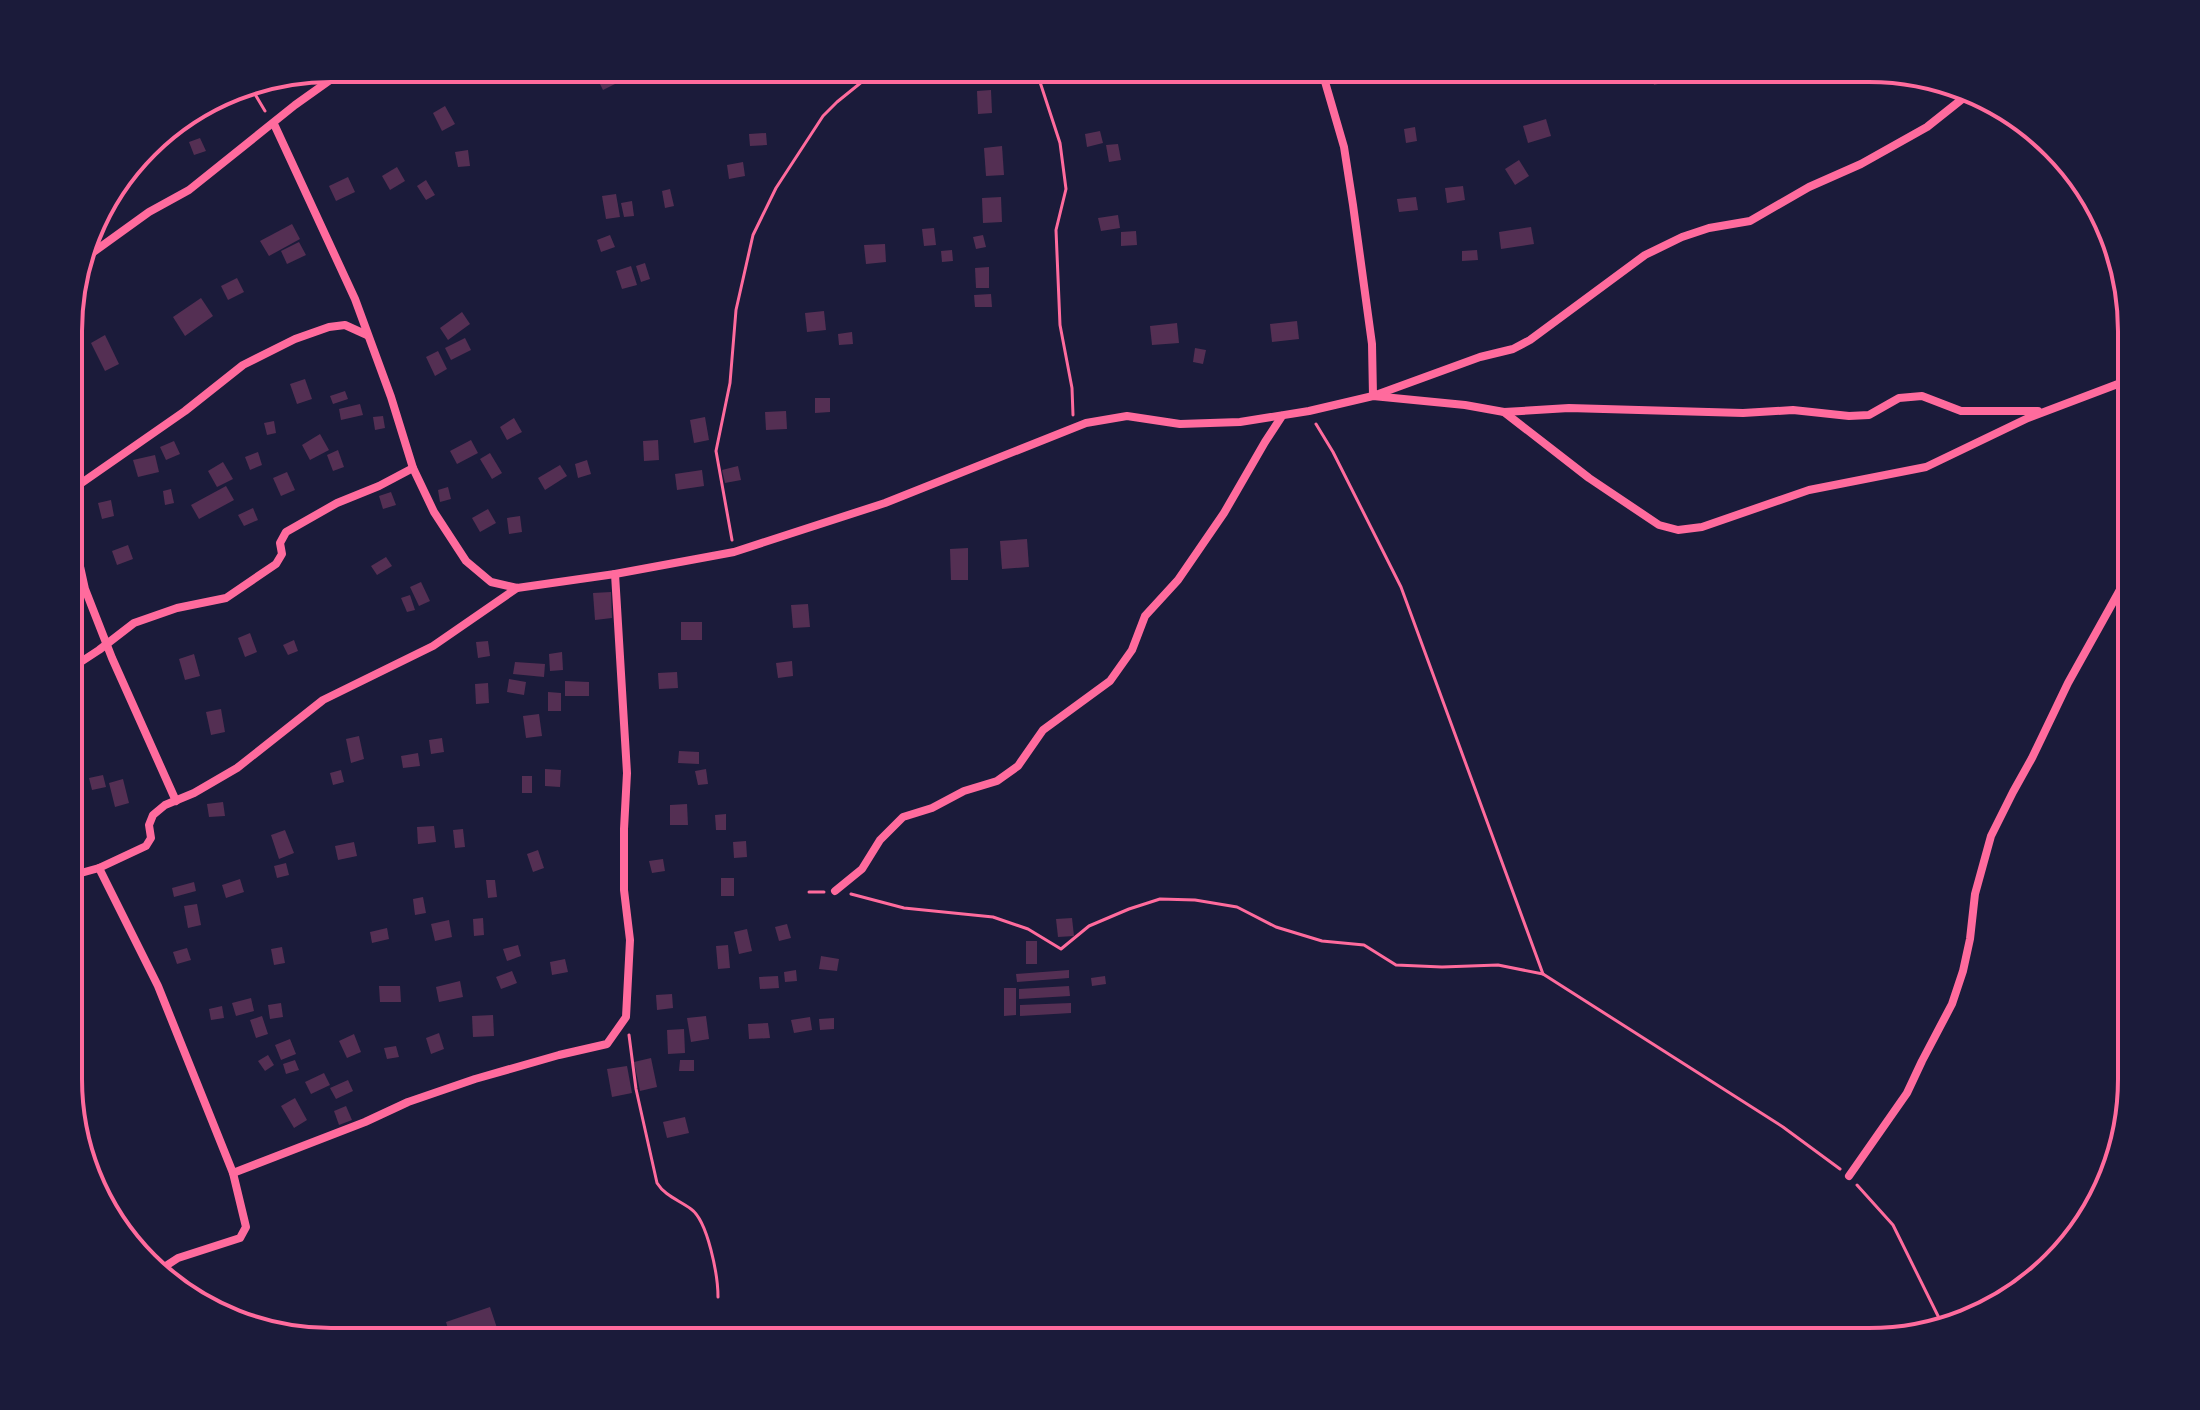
<svg xmlns="http://www.w3.org/2000/svg" width="2200" height="1410" viewBox="0 0 2200 1410" font-family="'Varela Round',sans-serif">
<style>
.building{fill:#542f53}
.lines{fill:none;stroke-linecap:round;stroke-linejoin:round}
.path{stroke:#ff6b9d;stroke-width:3}
.minor{stroke:#ff6b9d;stroke-width:8}
.rim{fill:none;stroke:#ff6b9d;stroke-width:4}
</style>
<rect width="100%" height="100%" fill="#1b1b3a"/>
<!-- building -->
<g class="building">
<path d="M592 68H614L621 81 603 90Z"/>
<path d="M1666 68H1671L1674 80 1654 85 1651 72Z"/>
<path d="M998 70V83H985L984 71Z"/>
<path d="M991 90 992 113 978 114 977 91Z"/>
<path d="M445 106 455 124 442 131 433 113Z"/>
<path d="M1546 119 1551 136 1528 143 1523 126Z"/>
<path d="M178 121 183 129 165 140 160 132Z"/>
<path d="M1415 127 1417 141 1406 143 1404 129Z"/>
<path d="M1100 131 1103 143 1087 147 1085 134Z"/>
<path d="M766 133 767 145 750 146 749 134Z"/>
<path d="M200 138 206 151 194 155 189 142Z"/>
<path d="M1118 144 1121 160 1109 162 1106 145Z"/>
<path d="M1002 146 1004 175 986 176 984 148Z"/>
<path d="M468 150 470 166 458 167 455 152Z"/>
<path d="M1519 160 1529 176 1515 185 1505 169Z"/>
<path d="M743 162 745 176 729 179 727 165Z"/>
<path d="M397 167 405 181 390 190 382 176Z"/>
<path d="M348 177 355 192 336 201 329 186Z"/>
<path d="M426 180 435 195 426 200 417 186Z"/>
<path d="M1463 186 1465 200 1447 203 1445 188Z"/>
<path d="M670 189 674 206 665 208 662 191Z"/>
<path d="M616 194 620 217 606 219 602 196Z"/>
<path d="M1001 197 1002 222 983 223 982 198Z"/>
<path d="M1416 197 1418 210 1399 212 1397 199Z"/>
<path d="M632 201 634 216 624 217 621 203Z"/>
<path d="M1118 215 1120 228 1101 231 1098 218Z"/>
<path d="M292 224 300 239 269 256 260 241Z"/>
<path d="M1531 227 1534 244 1501 249 1499 232Z"/>
<path d="M934 228 936 245 924 246 922 229Z"/>
<path d="M1136 231 1137 245 1121 246V232Z"/>
<path d="M610 235 615 247 601 252 597 240Z"/>
<path d="M983 235 986 247 976 249 973 237Z"/>
<path d="M299 242 306 255 287 264 281 251Z"/>
<path d="M885 244 886 262 866 264 864 245Z"/>
<path d="M952 250 953 261 942 262 941 251Z"/>
<path d="M1477 250 1478 260 1462 261V251Z"/>
<path d="M645 263 650 279 641 282 636 266Z"/>
<path d="M631 266 637 285 622 289 616 271Z"/>
<path d="M989 267V288H976L975 268Z"/>
<path d="M237 278 244 292 228 300 221 286Z"/>
<path d="M991 294 992 307H975L974 295Z"/>
<path d="M201 298 213 316 185 336 173 317Z"/>
<path d="M824 311 826 330 807 332 805 313Z"/>
<path d="M462 312 470 324 448 340 440 328Z"/>
<path d="M1297 321 1299 339 1272 342 1270 324Z"/>
<path d="M1177 323 1179 343 1152 345 1150 326Z"/>
<path d="M852 332 853 344 839 345 838 334Z"/>
<path d="M105 335 119 364 105 371 91 343Z"/>
<path d="M465 338 471 350 451 360 445 348Z"/>
<path d="M1195 348 1206 350 1203 364 1193 362Z"/>
<path d="M438 351 447 369 435 376 426 357Z"/>
<path d="M73 353 79 370 70 373V354Z"/>
<path d="M305 379 312 399 297 404 290 384Z"/>
<path d="M345 391 348 399 333 404 330 396Z"/>
<path d="M75 394 84 411 70 418V396Z"/>
<path d="M815 398H830V412L815 413Z"/>
<path d="M360 404 363 415 341 420 339 409Z"/>
<path d="M786 411 787 429 766 430 765 412Z"/>
<path d="M383 416 385 428 375 430 373 417Z"/>
<path d="M705 417 709 440 694 443 690 420Z"/>
<path d="M514 418 522 432 507 440 500 427Z"/>
<path d="M274 421 276 433 267 435 264 423Z"/>
<path d="M320 434 329 450 310 460 302 445Z"/>
<path d="M471 440 478 453 457 464 450 451Z"/>
<path d="M658 440 659 460 644 461 643 441Z"/>
<path d="M174 441 180 454 166 460 160 447Z"/>
<path d="M338 450 344 467 333 471 327 455Z"/>
<path d="M258 452 262 465 250 470 245 457Z"/>
<path d="M490 453 502 473 492 479 480 459Z"/>
<path d="M155 455 159 472 138 477 133 460Z"/>
<path d="M587 460 591 474 578 478 575 464Z"/>
<path d="M223 462 233 479 217 487 208 471Z"/>
<path d="M560 465 567 476 545 490 538 478Z"/>
<path d="M738 466 741 480 725 483 722 470Z"/>
<path d="M702 470 704 486 677 490 675 474Z"/>
<path d="M287 472 295 490 281 496 273 478Z"/>
<path d="M226 486 234 500 199 519 191 505Z"/>
<path d="M448 487 451 499 440 502 438 490Z"/>
<path d="M171 489 174 503 165 505 163 491Z"/>
<path d="M391 492 396 505 383 509 379 496Z"/>
<path d="M111 500 114 516 102 519 98 503Z"/>
<path d="M253 508 258 520 244 526 238 515Z"/>
<path d="M488 509 496 523 480 532 472 518Z"/>
<path d="M520 516 522 532 509 534 507 518Z"/>
<path d="M1027 539 1029 567 1002 569 1000 541Z"/>
<path d="M128 545 133 559 117 565 112 551Z"/>
<path d="M968 548V580H951L950 549Z"/>
<path d="M386 557 392 566 377 575 371 566Z"/>
<path d="M421 582 430 601 419 606 410 587Z"/>
<path d="M611 592 612 618 595 620 593 593Z"/>
<path d="M410 595 415 610 407 612 401 598Z"/>
<path d="M76 600 83 613 72 619 70 603Z"/>
<path d="M808 604 810 627 793 628 791 605Z"/>
<rect x="681" y="622" width="21" height="18"/>
<path d="M250 633 257 652 245 657 238 638Z"/>
<path d="M294 640 298 651 288 655 283 645Z"/>
<path d="M488 641 490 656 478 658 476 642Z"/>
<path d="M562 652 563 670 550 671 549 654Z"/>
<path d="M194 654 200 676 185 680 179 659Z"/>
<path d="M792 661 793 676 778 678 776 663Z"/>
<path d="M515 662 545 664 544 677 513 674Z"/>
<path d="M677 672 678 688 659 689 658 673Z"/>
<path d="M509 679 526 682 524 695 507 692Z"/>
<path d="M565 681 589 682V696H565Z"/>
<path d="M488 683 489 703 476 704 475 684Z"/>
<path d="M548 692 561 693V711H548Z"/>
<path d="M221 709 225 732 211 735 206 712Z"/>
<path d="M539 714 542 736 526 738 523 716Z"/>
<path d="M359 736 364 759 351 763 346 739Z"/>
<path d="M442 738 444 752 431 754 429 740Z"/>
<path d="M679 751 699 752V764L678 763Z"/>
<path d="M418 753 420 766 403 768 401 756Z"/>
<path d="M545 769 561 770 560 787 545 786Z"/>
<path d="M706 769 708 784 698 785 695 771Z"/>
<path d="M341 770 344 782 333 785 330 773Z"/>
<path d="M103 775 106 787 92 790 89 778Z"/>
<rect x="522" y="776" width="10" height="17"/>
<path d="M123 779 129 803 115 807 109 783Z"/>
<path d="M223 802 225 816 209 817 207 804Z"/>
<path d="M687 804 688 825H670V805Z"/>
<path d="M74 814 82 835 70 840V815Z"/>
<path d="M726 814V830H716L715 815Z"/>
<path d="M434 826 436 842 418 844 417 827Z"/>
<path d="M463 829 465 847 455 848 453 830Z"/>
<path d="M285 830 294 853 279 859 271 835Z"/>
<path d="M746 841 747 857 734 858 733 842Z"/>
<path d="M354 842 357 856 338 860 335 846Z"/>
<path d="M538 850 544 868 533 872 527 854Z"/>
<path d="M663 859 665 871 652 873 649 861Z"/>
<path d="M286 863 289 875 277 878 274 866Z"/>
<rect x="721" y="878" width="13" height="18"/>
<path d="M240 879 244 892 226 898 222 885Z"/>
<path d="M486 880H495L497 897 488 898Z"/>
<path d="M194 882 196 891 174 897 172 888Z"/>
<path d="M423 897 426 913 415 915 413 899Z"/>
<path d="M197 904 201 925 188 928 184 906Z"/>
<path d="M483 918 484 935 474 936 473 919Z"/>
<path d="M1072 918 1074 936 1058 937 1056 919Z"/>
<path d="M449 920 452 937 435 941 431 924Z"/>
<path d="M787 924 791 938 779 941 775 927Z"/>
<path d="M387 928 389 939 372 943 370 932Z"/>
<path d="M747 929 752 951 739 954 734 932Z"/>
<rect x="1026" y="941" width="11" height="23"/>
<path d="M518 945 521 956 507 961 503 949Z"/>
<path d="M728 945 730 968 718 969 716 946Z"/>
<path d="M282 947 285 963 274 965 271 949Z"/>
<path d="M187 948 191 960 177 964 173 952Z"/>
<path d="M821 956 839 959 837 971 819 969Z"/>
<path d="M565 959 568 972 552 975 550 962Z"/>
<path d="M796 970 797 981 785 982 784 972Z"/>
<path d="M1069 970V978L1017 982 1016 974Z"/>
<path d="M512 971 517 983 501 989 496 977Z"/>
<path d="M778 976 779 988 760 989 759 977Z"/>
<path d="M1105 976 1106 984 1092 986 1091 978Z"/>
<path d="M460 981 463 997 439 1002 436 987Z"/>
<path d="M379 986H400L401 1002H380Z"/>
<path d="M1069 986 1070 996 1019 999V989Z"/>
<path d="M1004 988H1016V1015L1004 1016Z"/>
<path d="M672 994 673 1008 657 1010 656 995Z"/>
<path d="M251 998 254 1011 236 1016 232 1003Z"/>
<path d="M281 1003 283 1017 270 1019 268 1005Z"/>
<path d="M1071 1003V1013L1020 1016V1005Z"/>
<path d="M222 1006 224 1018 211 1020 209 1009Z"/>
<path d="M493 1015 494 1036 473 1037 472 1016Z"/>
<path d="M262 1016 268 1034 256 1038 250 1020Z"/>
<path d="M706 1016 709 1039 691 1042 687 1018Z"/>
<path d="M810 1017 812 1030 794 1033 791 1020Z"/>
<path d="M834 1018V1029L820 1030 819 1019Z"/>
<path d="M768 1023 770 1038 749 1039 748 1024Z"/>
<path d="M684 1029 685 1053 668 1054 667 1030Z"/>
<path d="M439 1033 444 1049 431 1054 426 1038Z"/>
<path d="M354 1034 361 1052 347 1058 339 1041Z"/>
<path d="M290 1039 296 1054 281 1060 275 1045Z"/>
<path d="M396 1046 399 1057 387 1059 384 1048Z"/>
<path d="M268 1055 274 1065 265 1071 258 1061Z"/>
<path d="M651 1058 657 1087 640 1091 634 1062Z"/>
<path d="M295 1060 299 1070 286 1074 283 1064Z"/>
<path d="M680 1060H694V1071H679Z"/>
<path d="M627 1066 632 1093 612 1097 607 1069Z"/>
<path d="M324 1073 330 1085 311 1094 305 1082Z"/>
<path d="M348 1080 353 1091 336 1099 330 1088Z"/>
<path d="M295 1098 307 1120 294 1128 281 1106Z"/>
<path d="M346 1106 352 1120 339 1125 334 1111Z"/>
<path d="M685 1117 689 1133 667 1138 663 1122Z"/>
<path d="M490 1307 498 1331 464 1342H452L446 1322Z"/>
</g>
<g class="lines">
<!-- path -->
<g class="path">
<path d="M1030 68 1039 79 1060 143 1066 189 1056 230 1060 325 1072 388 1073 415"/>
<path d="M249 84 265 111"/>
<path d="M1316 424 1333 452 1401 587 1543 974"/>
<path d="M732 540 716 451 730 383 736 310 753 235 776 188 823 116 837 102 879 68"/>
<path d="M809 892H824"/>
<path d="M851 894 904 908 993 917 1028 929 1061 949 1089 926 1129 909 1160 899 1195 900 1237 907 1276 927 1322 941 1364 945 1396 965 1442 967 1498 965 1543 974 1783 1127 1840 1169"/>
<path d="M629 1035 636 1089 657 1183C665 1196 679 1200 691 1209 708 1221 718 1276 718 1297"/>
<path d="M1857 1185 1893 1225 1942 1324"/>
</g>
<!-- minor -->
<g class="minor">
<path d="M1321 68 1344 147 1353 205 1372 344 1373 396 1480 357 1513 349 1530 340 1645 255 1682 237 1709 228 1750 221 1809 187 1861 164 1927 127 1971 92"/>
<path d="M274 124 355 299 391 397 413 468 434 512 466 561 491 582 517 588 615 574 734 552 885 503 1086 423 1127 416 1180 424 1240 422 1309 411 1373 396 1465 405 1504 412 1589 478 1659 525 1678 530 1702 527 1809 490 1926 467 2028 418 2131 379"/>
<path d="M81 261 149 212 189 190 295 105 347 68"/>
<path d="M1504 412 1569 408 1743 413 1793 410 1849 416 1869 415 1899 398 1922 396 1961 411H2038"/>
<path d="M70 491 185 411 243 365 295 339 329 327 345 325 367 335"/>
<path d="M70 521 85 589 112 658 176 801"/>
<path d="M70 669 99 650 134 623 177 608 226 598 276 564 282 554 280 543 286 532 337 503 379 486 413 468"/>
<path d="M99 868 158 986 233 1173 246 1227 240 1238 178 1258 158 1271"/>
<path d="M70 876 99 868 146 846 151 838 149 825 153 815 165 805 194 793 237 768 323 700 433 646 517 588"/>
<path d="M835 891 862 869 880 840 903 817 932 808 964 791 997 781 1018 766 1043 730 1110 681 1132 650 1145 616 1178 580 1224 513 1265 442 1282 416"/>
<path d="M233 1173 365 1122 408 1102 475 1079 559 1055 607 1044 626 1017 630 940 624 890V829L627 773 615 574"/>
<path d="M1849 1176 1907 1093 1922 1061 1952 1004 1963 971 1970 939 1975 894 1991 836 2013 792 2032 758 2068 683 2131 570"/>
</g>
</g>
<!-- crop -->
<path d="M0 0H2200V1410H0ZM331 82H1869A249 249 0 0 1 2118 331V1079A249 249 0 0 1 1869 1328H331A249 249 0 0 1 82 1079V331A249 249 0 0 1 331 82Z" fill="#1b1b3a" fill-rule="evenodd"/>
<path class="rim" d="M331 82H1869A249 249 0 0 1 2118 331V1079A249 249 0 0 1 1869 1328H331A249 249 0 0 1 82 1079V331A249 249 0 0 1 331 82Z"/>
</svg>
